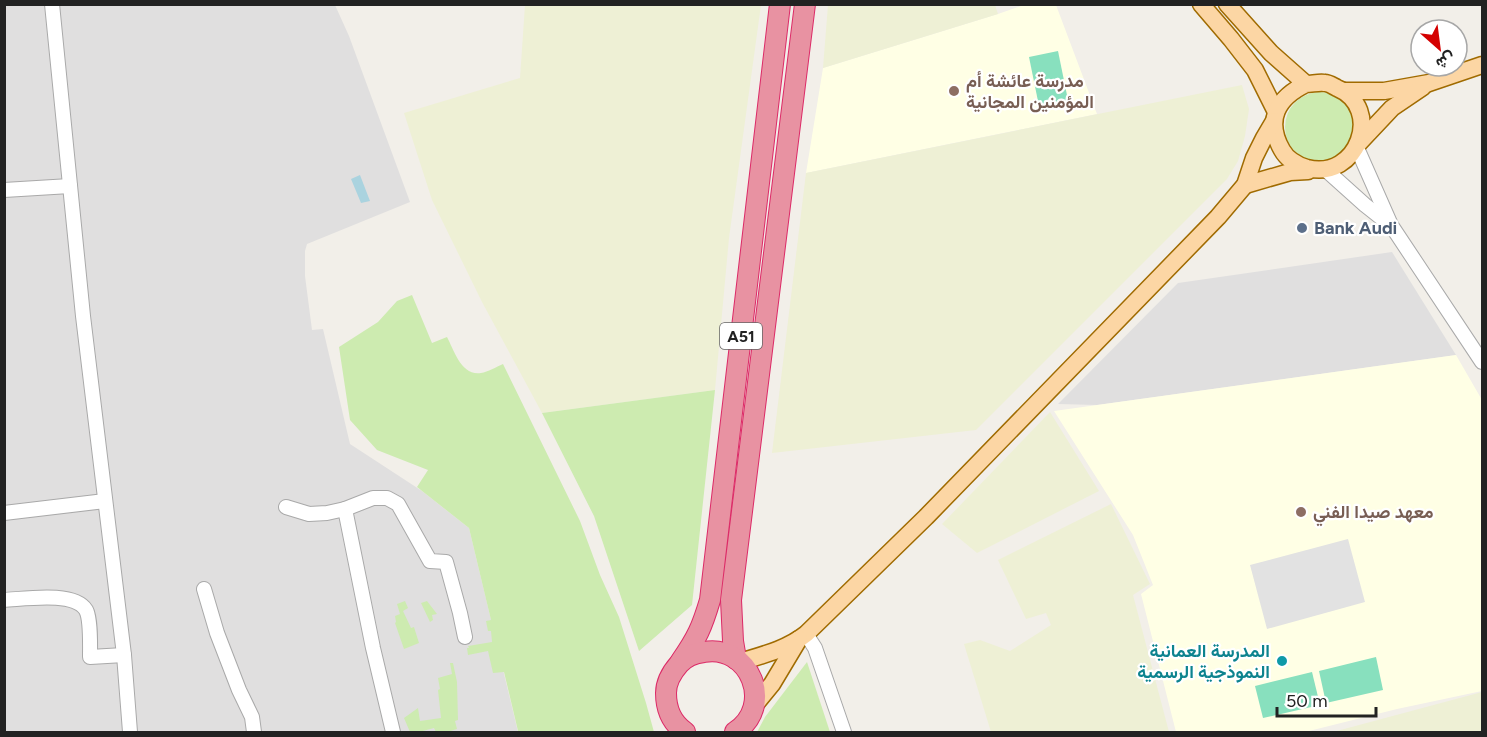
<svg xmlns="http://www.w3.org/2000/svg" width="1487" height="737" viewBox="0 0 1487 737" font-family="Figtree,Vazirmatn,sans-serif">
<style>
.residential{fill:#e0dfdf}
.education{fill:#ffffe5}
.farmland{fill:#eef0d5}
.grass{fill:#cdebb0}
.pitch{fill:#88e0be}
.parking{fill:#e2e2e2}
.water{fill:#aad3df}
.lines{fill:none;stroke-linecap:round;stroke-linejoin:round}
.minor-casing{stroke:#a9a9a9;stroke-width:16}
.major-casing{stroke:#a06b00;stroke-width:19}
.highway-casing{stroke:#dc2a67;stroke-width:22}
.minor{stroke:#fff;stroke-width:14}
.major{stroke:#fcd6a4;stroke-width:16}
.highway{stroke:#e892a2;stroke-width:20}
.education-dot{fill:#8d6e63;stroke:#fff;stroke-width:2}
.service-dot{fill:#5c6f8a;stroke:#fff;stroke-width:2}
.culture-dot{fill:#0f9aa8;stroke:#fff;stroke-width:2}
.labels{text-anchor:middle;stroke-width:4.5;stroke-linejoin:round;paint-order:stroke}
.shield{fill:#fff;stroke:#646464;stroke-width:1.5}
.shield-label{font-size:16px;font-weight:bold;fill:#222}
.education-label{font-size:18px;font-weight:bold;fill:#785e54;stroke:#fff;text-anchor:start}
.service-label{font-size:18px;font-weight:bold;fill:#4e5e75;stroke:#fff;text-anchor:start}
.culture-label{font-size:18px;font-weight:bold;fill:#0d838f;stroke:#fff;text-anchor:end}
</style>
<rect width="100%" height="100%" fill="#f2efe9"/>
<!-- residential -->
<g class="residential">
<path d="M4 5H335L349 36 410 202 307 244 305 251V276L312 330 323 329 350 444 422 491 469 528 518 732H5Z"/>
<path d="M1392 252 1456 355 1097 405 1058 404 1178 283Z"/>
</g>
<!-- education -->
<g class="education">
<path d="M1024 5H1056L1097 114 806 173 823 68 998 14Z"/>
<path d="M1456 355 1482 400V691L1397 709 1305 732H1176L1141 594 1153 585 1133 535 1054 411Z"/>
</g>
<!-- farmland -->
<g class="farmland">
<path d="M525 5H761L729 238 715 390 542 413 482 302 432 200 404 113 520 78Z"/>
<path d="M828 5H995L998 14 823 68Z"/>
<path d="M1242 85 1249 109 1245 136 1238 161 1227 179 976 430 772 453 806 173Z"/>
<path d="M1050 412 1099 491 977 553 942 524Z"/>
<path d="M1111 504 1150 584 1133 595 1169 732H991L964 644 980 640 1010 651 1051 625 1046 613 1026 619 998 560Z"/>
<path d="M1482 692V732H1333Z"/>
</g>
<!-- grass -->
<g class="grass">
<circle cx="1320" cy="127" r="35"/>
<path d="M412 295 432 343 447 337C454 350 461 376 481 373 488 372 496 367 503 364L580 521 600 575 619 617 646 703 654 732H512L518 731 504 672 493 673 488 651 468 655 467 648H469L468 646 492 642 491 631H488L486 621 491 620 469 528 417 487 428 470 377 450 350 420 339 347 378 322 397 301Z"/>
<path d="M715 390 692 605 639 651 594 516 542 413Z"/>
<path d="M405 601 408 608 403 611 411 628 414 627 419 643 404 649 395 623 396 622 395 616 400 614 397 604Z"/>
<path d="M427 601 437 614 432 615 433 620 430 622 421 603Z"/>
<path d="M807 662 830 732H757L765 717Z"/>
<path d="M450 663H453L457 682 458 720 455 721 457 729 447 732H436L434 728 419 732H410L404 718 418 708 420 721 441 718 438 690 440 689 438 678 452 674Z"/>
</g>
<!-- pitch -->
<g class="pitch">
<path d="M1058 51 1069 105 1040 111 1029 57Z"/>
<path d="M1376 657 1383 690 1326 703 1319 671Z"/>
<path d="M1312 672 1320 705 1263 718 1255 686Z"/>
</g>
<!-- parking -->
<path class="parking" d="M1348 539 1365 602 1267 629 1250 565Z"/>
<!-- water -->
<path class="water" d="M360 175 370 201 361 203 351 179Z"/>
<g class="lines">
<defs>
<g id="minor">
<path d="M52 4 83 316 124 655 130 732"/>
<path d="M1357 148 1391 225 1482 362"/>
<path d="M1326 170 1365 205 1389 224"/>
<path d="M4 190 70 186"/>
<path d="M286 507 309 514 327 513 345 509"/>
<path d="M4 513 105 501"/>
<path d="M204 589 217 633 239 690 252 717 254 732"/>
<path d="M4 600C25 599 74 591 86 610 91 619 90 646 90 657L124 655"/>
<path d="M806 634 815 648 844 732"/>
<path d="M393 732 373 648 345 509 373 498H387L398 504 430 561 446 562 460 613 465 637"/>
</g>
<g id="major">
<path d="M1201 4 1231 39 1255 70 1276 112"/>
<path d="M1227 4 1271 53 1306 84C1312 84 1319 82 1325 83 1329 83 1333 86 1337 88 1384 108 1358 181 1307 168 1297 165 1287 159 1282 150 1265 120 1277 98 1306 84"/>
<path d="M1345 91H1384L1429 83 1482 65"/>
<path d="M1359 143 1392 108 1423 87"/>
<path d="M1245 185 1290 172 1308 171"/>
<path d="M740 662C763 655 787 649 806 634L926 517 1218 217 1245 185 1254 158 1264 138 1274 121"/>
<path d="M754 706 772 684 799 639"/>
</g>
<g id="highway">
<path d="M736 659 733 641 731 600 805 4"/>
<path d="M681 661C697 638 702 627 710 600L780 4"/>
<path d="M685 732C672 723 666 709 666 693 666 682 672 672 679 664 685 657 695 653 704 652 750 644 775 706 735 732"/>
</g>
</defs>
<!-- minor casing -->
<use href="#minor" class="minor-casing"/>
<!-- major casing -->
<use href="#major" class="major-casing"/>
<!-- highway casing -->
<use href="#highway" class="highway-casing"/>
<!-- minor -->
<use href="#minor" class="minor"/>
<!-- major -->
<use href="#major" class="major"/>
<!-- highway -->
<use href="#highway" class="highway"/>
</g>
<!-- markers -->
<g class="education-dot">
<circle cx="954" cy="91" r="6"/>
<circle cx="1301" cy="512" r="6"/>
</g>
<circle class="service-dot" cx="1302" cy="228" r="6"/>
<circle class="culture-dot" cx="1282" cy="661" r="6"/>
<g class="labels">
<!-- shield labels -->
<rect class="shield" x="720" y="323" width="42" height="26" rx="4.5"/>
<g class="shield-label">
<text x="741" y="342">A51</text>
</g>
<!-- education labels -->
<g class="education-label">
<text x="966" y="87">مدرسة عائشة أم<tspan x="966" dy="21">المؤمنين المجانية</tspan></text>
<text x="1313" y="518">معهد صيدا الفني</text>
</g>
<!-- service labels -->
<g class="service-label">
<text x="1314" y="234">Bank Audi</text>
</g>
<!-- culture labels -->
<g class="culture-label">
<text x="1270" y="657">المدرسة العمانية<tspan x="1270" dy="21">النموذجية الرسمية</tspan></text>
</g>
</g>
<!-- border -->
<rect width="1487" height="737" fill="none" stroke="#222222" stroke-width="12"/>
<!-- north arrow -->
<g transform="translate(1439 48) rotate(152)"><circle r="28" fill="#ffffff" stroke="#a7a7a7" stroke-width="1.5"/>
<path d="M0-4.5L10 22L0 15L-10 22Z" fill="#d40000"/>
<text y="-9" font-size="16" font-weight="bold" text-anchor="middle" fill="#222222">ش</text>
</g>
<!-- scale -->
<path d="M1277 707v9h99v-9" fill="none" stroke="#222222" stroke-width="3"/>
<text x="1286" y="707" font-size="18" fill="#222222" stroke="#ffffff" stroke-width="4.5" paint-order="stroke">50 m</text>
</svg>
